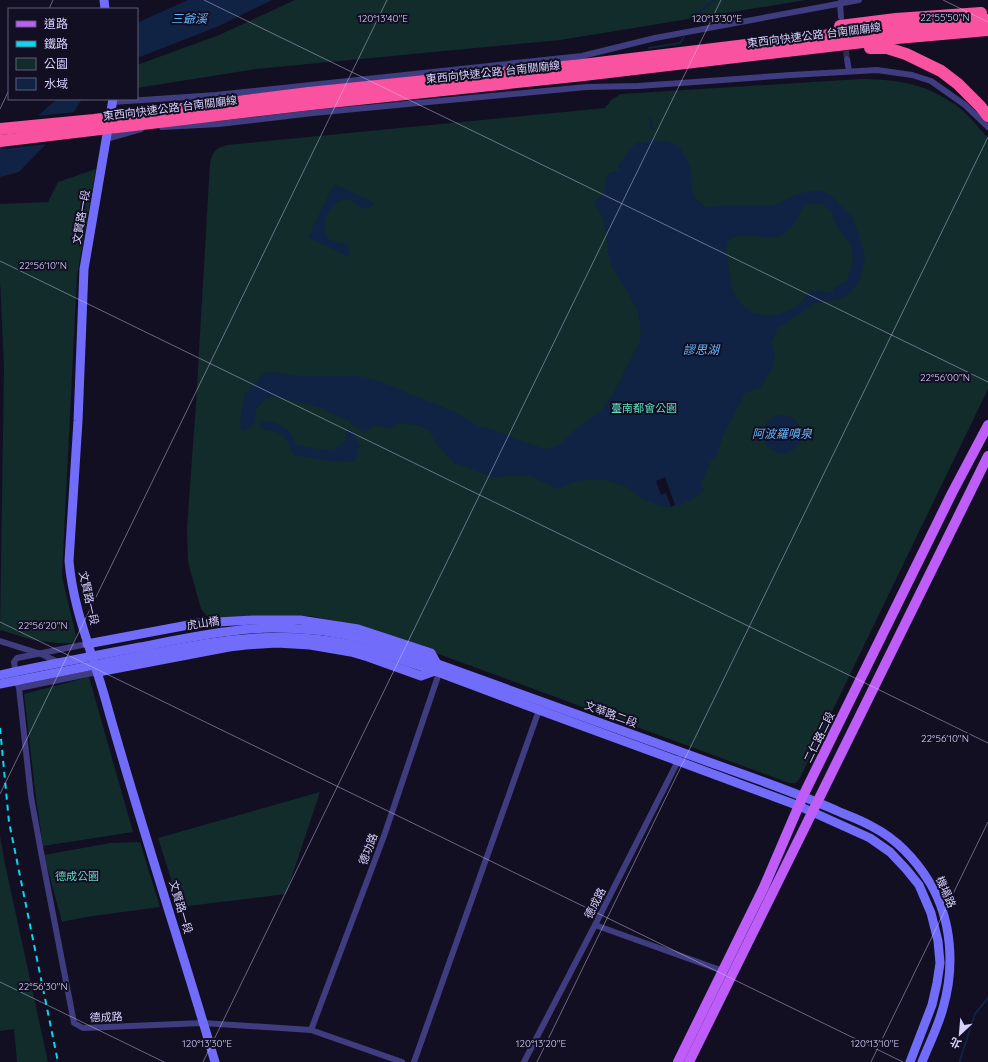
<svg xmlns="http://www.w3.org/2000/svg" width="988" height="1062" viewBox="0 0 988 1062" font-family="Quicksand,'Noto Sans TC',sans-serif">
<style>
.green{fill:#122b2b}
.water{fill:#102345;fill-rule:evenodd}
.pier{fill:#120f22}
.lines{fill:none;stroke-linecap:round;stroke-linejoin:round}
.stream{stroke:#102345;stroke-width:2}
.street-tunnel{stroke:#302c43;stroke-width:6;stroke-dasharray:6 3;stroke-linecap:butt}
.street{stroke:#3f3c7f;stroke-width:6}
.secondary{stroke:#716cf9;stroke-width:9}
.primary{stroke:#bf5df8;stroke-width:10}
.highway{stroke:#f852a0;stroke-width:12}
.rail{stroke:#0ad8f0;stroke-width:2;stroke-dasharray:6 5;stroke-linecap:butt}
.secondary-bridge{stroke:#716cf9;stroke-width:9}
.highway-bridge{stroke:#f852a0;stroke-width:12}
.ticks{fill:none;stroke:#d7d1fd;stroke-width:1;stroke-opacity:0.45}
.labels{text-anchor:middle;stroke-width:4;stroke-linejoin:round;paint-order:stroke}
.street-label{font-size:11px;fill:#d7d1fd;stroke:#120f22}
.park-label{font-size:11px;fill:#60dabc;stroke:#120f22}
.water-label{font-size:12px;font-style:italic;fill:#64b3f8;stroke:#120f22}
.ticks-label{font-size:10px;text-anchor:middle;fill:#d7d1fd;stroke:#120f22;stroke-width:4;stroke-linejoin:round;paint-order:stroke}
</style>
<rect width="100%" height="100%" fill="#120f22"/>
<!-- green -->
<g class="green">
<path d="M295 0H806L560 40 256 69 137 88V65L219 35Z"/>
<path d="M860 79C890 79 917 82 943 97 947 100 952 102 956 105 968 114 978 127 988 138V389L799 780 795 783H789L365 627 310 616H254L217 620 207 616 201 609 188 562 187 528 196 403 210 163C213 151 215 149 227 145L605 108 611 100 621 94Z"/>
<path d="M96 169 77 276 62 576 76 636 73 643H58L33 640 0 630 4 367 0 280V204L48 202 58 182Z"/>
<path d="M89 677 133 832 43 846 36 798 24 694Z"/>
<path d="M320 792 286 894 180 907 158 838Z"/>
<path d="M0 836 5 864 48 1062H17L14 1029 0 1031Z"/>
<path d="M140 842 160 907 86 917 62 922 44 855 110 843Z"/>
</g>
<!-- water -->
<g class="water">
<path d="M188 0H272L219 26 137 58V23Z"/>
<path d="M57 99H82L68 121 19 172 0 177V143L10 141Z"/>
<path d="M666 141 679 146 690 166 692 190 697 200 705 207 740 205 772 206 796 195 816 190 830 194 853 218 865 255 863 268 859 281 851 292 838 300 815 303 777 329 771 344 775 357 772 368 760 388 745 393 723 435 717 455 710 462 701 483 704 490 691 500 678 506 665 507 644 500 627 487 607 480 588 479 576 481 558 489 529 475 493 477 454 463 439 447 429 430 418 425 398 423 392 428 373 425 366 432 359 429 351 424 349 420 330 413 323 408 274 396 266 398 256 409C255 425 256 425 242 431L240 421 245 393 258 381 263 373 271 372 300 376H360L381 382 450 410 478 426 488 428 540 448 549 449 559 445 578 427 601 411 613 394 640 341 641 329 638 312 626 289 612 267 608 253 606 232 603 220 594 202C605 194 606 188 607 174L620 170 618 165 636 143ZM808 203 823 204 832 212 833 217 840 231 850 243 852 251 853 261 847 280 834 288 833 292 825 293 820 290 810 291C807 295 804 300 800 303 780 320 748 322 735 295 729 283 730 275 728 263 727 255 724 249 728 242 737 230 764 239 775 237 787 234 794 226 799 215 802 210 803 206 808 203Z"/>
<path d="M334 184 375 203C358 221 355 189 337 203 327 210 319 229 329 239 336 245 352 238 349 257L308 237Z"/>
<circle cx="782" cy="434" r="19"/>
<path d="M259 421H269L283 426 290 432 296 445C311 447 336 457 345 440 346 437 346 433 347 430L356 434 355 439 360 444 355 462 329 461 293 455C288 438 281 430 262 429Z"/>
</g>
<!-- pier -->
<g class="pier">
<path d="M76 112 70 122 48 144 2 149 1 141 9 139 35 116Z"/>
<path d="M665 477 675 505 671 507 666 493 661 495 656 481Z"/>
</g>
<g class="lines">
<!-- stream -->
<g class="stream">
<path d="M697 14 714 0"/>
<path d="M649 48 680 43 684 37"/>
<path d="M650 118 652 129"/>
<path d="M652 138V143"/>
<path d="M960 1062V1060L975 1014 988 998"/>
</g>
<!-- street-tunnel -->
<path class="street-tunnel" d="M845 42 847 59"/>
<!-- street -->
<g class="street">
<path d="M840 3 841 17"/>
<path d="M847 59 849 71"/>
<path d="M113 102 216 95 582 56 655 38 859 0"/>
<path d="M162 127 219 124 313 113 586 87 638 86 681 83 791 75 877 70 912 75 931 81 965 105 988 127"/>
<path d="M106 139 141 129"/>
<path d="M0 641 41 654 60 663"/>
<path d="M16 674 14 662 17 658 87 644"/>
<path d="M18 685 19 688 98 672"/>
<path d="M19 688 31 797 41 852 74 1023 83 1028 203 1023 311 1030 402 1062"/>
<path d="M595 925 723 971"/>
<path d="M311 1030 384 836 439 673"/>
<path d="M414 1062 539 710"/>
<path d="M524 1062 595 925 679 759"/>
</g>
<!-- secondary -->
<g class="secondary">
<path d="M104 0 105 9"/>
<path d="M113 99 84 269 78 421 69 561C73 609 92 652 105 698 139 820 179 940 215 1062"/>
<path d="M87 644 199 623 253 620H300L358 629 431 653 437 664"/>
<path d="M410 654C505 689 600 723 695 757 744 775 794 791 842 813 852 817 863 821 873 827 896 839 916 860 930 883 952 920 955 967 943 1008 938 1027 929 1044 922 1062"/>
<path d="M408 662 435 671 539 710 678 761 799 806 870 838 890 852 906 869 919 885 931 913 938 941 940 963 937 983 932 1005 910 1062"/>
<path d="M98 672 229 647 246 645 277 643 310 645 351 652 368 657 421 676 435 671"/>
</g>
<!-- primary -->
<g class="primary">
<path d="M678 1062 764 887 803 796 952 493 988 425"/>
<path d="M689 1062 988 456"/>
</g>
<!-- highway -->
<g class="highway">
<path d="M840 26 896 19 981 13"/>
<path d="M870 48H887L906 54 941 71 958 84 980 106 988 116"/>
<path d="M309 93 582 65 794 39 898 28 988 20"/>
<path d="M311 104 584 75 897 38 988 30"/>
</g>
<!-- rail -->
<path class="rail" d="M0 728 9 822 58 1062"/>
<!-- secondary-bridge -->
<g class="secondary-bridge">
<path d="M0 675C46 665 93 656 140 647 176 640 213 632 250 629 271 627 293 628 314 630 347 633 379 643 410 654"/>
<path d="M0 684C49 674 99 664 149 654 204 643 257 633 314 639 346 642 377 651 408 662"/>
</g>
<!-- highway-bridge -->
<g class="highway-bridge">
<path d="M0 129 94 120 309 93"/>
<path d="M0 141 311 104"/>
</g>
</g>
<!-- ticks -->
<path class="ticks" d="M204 0 988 382M943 0 988 22M49 9 53 0M0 109 9 90M0 261 988 743M0 622 903 1062M0 794 387 0M0 982 164 1062M203 1062 721 0M537 1062 988 137M871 1062 988 822"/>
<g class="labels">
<!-- street labels -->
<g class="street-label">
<text transform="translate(814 35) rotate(-7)" y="4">東西向快速公路 台南關廟線</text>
<text transform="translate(493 72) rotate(-6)" y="4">東西向快速公路 台南關廟線</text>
<text transform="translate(170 108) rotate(-7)" y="4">東西向快速公路 台南關廟線</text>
<text transform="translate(81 217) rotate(-80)" y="4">文賢路一段</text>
<text transform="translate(89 598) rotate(77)" y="4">文賢路一段</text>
<text transform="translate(203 623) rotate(-9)" y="4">虎山橋</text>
<text transform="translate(611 714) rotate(20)" y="4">文華路二段</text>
<text transform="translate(819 737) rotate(-64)" y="4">二仁路二段</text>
<text transform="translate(368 849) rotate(-70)" y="4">德功路</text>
<text transform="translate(946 892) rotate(66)" y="4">機場路</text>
<text transform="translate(595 903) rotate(-63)" y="4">德成路</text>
<text transform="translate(181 907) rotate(73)" y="4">文賢路一段</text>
<text transform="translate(106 1017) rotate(-2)" y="4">德成路</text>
</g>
<!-- park labels -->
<g class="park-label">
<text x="644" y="412">臺南都會公園</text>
<text x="77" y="880">德成公園</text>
</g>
<!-- water labels -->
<g class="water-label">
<text x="189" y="23">三爺溪</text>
<text x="701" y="354">謬思湖</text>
<text x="782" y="438">阿波羅噴泉</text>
</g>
</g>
<g class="ticks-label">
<text x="945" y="21">22°55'50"N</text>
<text x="383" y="22">120°13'40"E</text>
<text x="717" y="22">120°13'30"E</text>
<text x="43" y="269">22°56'10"N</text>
<text x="945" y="381">22°56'00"N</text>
<text x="43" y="629">22°56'20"N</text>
<text x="945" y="742">22°56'10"N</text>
<text x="43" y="990">22°56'30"N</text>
<text x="207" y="1047">120°13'30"E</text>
<text x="541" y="1047">120°13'20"E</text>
<text x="875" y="1047">120°13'10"E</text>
</g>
<!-- legend -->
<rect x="8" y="8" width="130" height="92" fill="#120f22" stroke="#615d7a"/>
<rect x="16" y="21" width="20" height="6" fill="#bf5df8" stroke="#615d7a"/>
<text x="44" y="28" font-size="12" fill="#d7d1fd">道路</text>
<rect x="16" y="41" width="20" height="6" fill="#0ad8f0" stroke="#615d7a"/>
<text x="44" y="48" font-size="12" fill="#d7d1fd">鐵路</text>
<rect x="16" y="58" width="20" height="12" fill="#122b2b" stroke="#615d7a"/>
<text x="44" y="68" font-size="12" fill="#d7d1fd">公園</text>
<rect x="16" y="78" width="20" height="12" fill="#102345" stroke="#615d7a"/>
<text x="44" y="88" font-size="12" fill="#d7d1fd">水域</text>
<!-- north arrow -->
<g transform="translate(960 1034) rotate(206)" stroke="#120f22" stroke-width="3" paint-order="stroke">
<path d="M0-3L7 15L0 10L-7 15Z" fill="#d7d1fd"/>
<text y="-6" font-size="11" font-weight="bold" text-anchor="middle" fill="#d7d1fd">北</text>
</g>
</svg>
